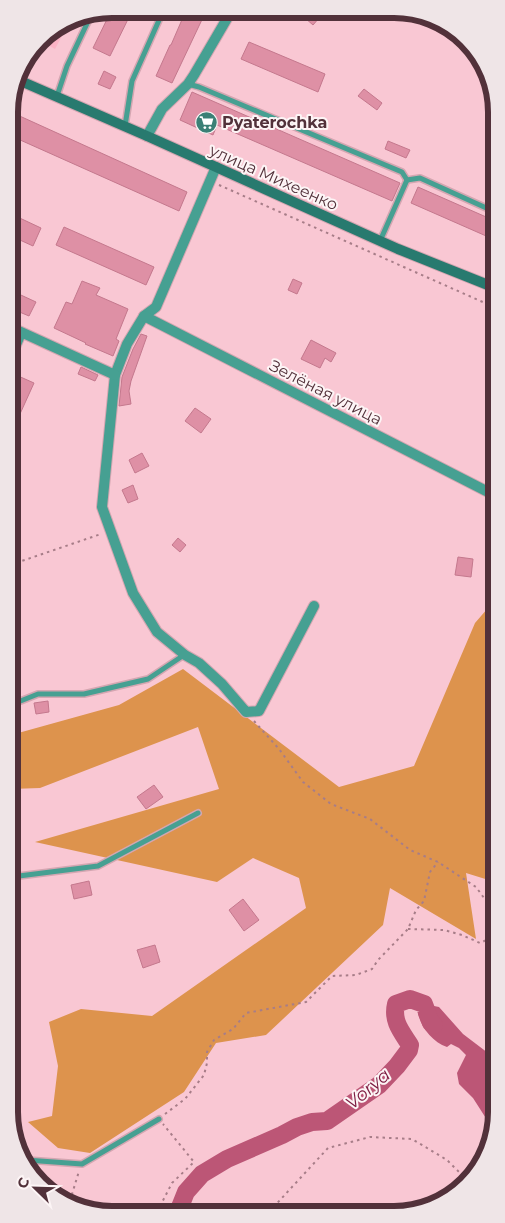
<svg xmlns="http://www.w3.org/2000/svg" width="505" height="1223" viewBox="0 0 505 1223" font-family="Montserrat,sans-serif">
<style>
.built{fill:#fcb4c6}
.green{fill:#dd934d}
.water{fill:#bc5676}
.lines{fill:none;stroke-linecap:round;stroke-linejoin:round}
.river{stroke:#bc5676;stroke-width:18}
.building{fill:#de90a5;stroke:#c4788d}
.lane-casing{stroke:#d4a6b1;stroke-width:8}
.street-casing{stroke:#d4a6b1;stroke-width:12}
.secondary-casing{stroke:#d4a6b1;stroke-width:12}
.path{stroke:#a77d88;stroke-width:2;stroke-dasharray:2.5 4;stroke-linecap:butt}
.lane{stroke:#46a092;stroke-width:5}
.street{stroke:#46a092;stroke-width:10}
.secondary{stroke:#287a6f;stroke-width:10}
.labels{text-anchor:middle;stroke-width:4;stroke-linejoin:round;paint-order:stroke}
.poi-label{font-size:16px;font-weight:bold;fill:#52313a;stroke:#fdf5f6;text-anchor:start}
.street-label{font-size:16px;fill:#52313a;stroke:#fdf5f6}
.water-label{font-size:18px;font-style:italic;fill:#7c1c41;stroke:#fdf5f6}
.rim{fill:none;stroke:#52313a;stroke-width:6}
</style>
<rect width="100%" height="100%" fill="#f9c7d3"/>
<!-- built -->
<path class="built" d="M72 17 55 49 39 40 44 34Z"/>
<!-- green -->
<path class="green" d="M494 601 495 882 466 873 476 939 390 888 383 925 266 1035 216 1043 184 1092 90 1153 58 1148 28 1122 52 1116 58 1066 49 1022 81 1009 152 1016 306 908 299 878 253 858 217 882 35 842 219 789 198 727 40 788 11 789V735L119 705 183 669 339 787 414 766 475 623Z"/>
<!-- water -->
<path class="water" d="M424 1004 439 1007 463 1034 488 1053 493 1052 496 1049V1118L484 1149 478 1150 488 1133 489 1123 473 1098 459 1084 457 1073 466 1055 459 1048 451 1044 447 1047C433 1042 422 1029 418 1014Z"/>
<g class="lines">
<!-- river -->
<path class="river" d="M178 1212 186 1192 202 1174 227 1159 282 1135 297 1127 312 1122 327 1121 379 1085 397 1066 409 1050 410 1045C401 1031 392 1021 396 1004L410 999 424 1004 431 1023 434 1025"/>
</g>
<!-- building -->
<g class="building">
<path d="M112 9H133L110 56 93 48Z"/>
<path d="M189 9H207L172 83 156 76 170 45H171L184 15 186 16Z"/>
<path d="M296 10H326L313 25Z"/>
<path d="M249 42 325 74 318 92 241 59Z"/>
<path d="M104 71 116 77 110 89 98 84Z"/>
<path d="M364 89 382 103 377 110 358 96Z"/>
<path d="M192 92 400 183 392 201 217 125 213 135 180 120Z"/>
<path d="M13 113 187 192 179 211 9 135V122Z"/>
<path d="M388 141 410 150 406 158 385 149Z"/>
<path d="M418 187 493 220V239L411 203Z"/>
<path d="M9 213 41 228 33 246 9 235Z"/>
<path d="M64 227 154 267 146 285 56 245Z"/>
<path d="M293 279 302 283 297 294 288 290Z"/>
<path d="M82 281 100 288 96 295 128 309 116 339 119 341 113 356 85 344 86 343 54 328 66 302 72 304Z"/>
<path d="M10 290 36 302 29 316 10 308Z"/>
<path d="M141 334 147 336 131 381 129 391 131 404 119 406 122 377 133 349Z"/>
<path d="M311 340 336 353 331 362 325 358 320 368 301 359Z"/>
<path d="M81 367 98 375 95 381 78 374Z"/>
<path d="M16 375 34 383 10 436V389Z"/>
<path d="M195 408 211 419 201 433 185 421Z"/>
<path d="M142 453 149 466 135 473 129 460Z"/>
<path d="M133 485 138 499 128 503 122 490Z"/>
<path d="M178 538 186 545 180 552 172 545Z"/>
<path d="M458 557 473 559 471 577 455 575Z"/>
<path d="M48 701 49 712 36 714 34 703Z"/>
<path d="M154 785 163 797 146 809 137 797Z"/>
<path d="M89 881 92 895 74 899 71 885Z"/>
<path d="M243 899 259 920 244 931 229 910Z"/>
<path d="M155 945 160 962 143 968 137 950Z"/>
</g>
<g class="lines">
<defs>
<g id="lane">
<path d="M188 84 199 87 402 172 407 180 420 178 493 211"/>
<path d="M57 96 67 66 92 13"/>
<path d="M125 126 132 81 164 9"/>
<path d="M380 241 407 180"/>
<path d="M11 702H18L38 694H84L148 679 184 655"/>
<path d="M11 877 98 866 198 813"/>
<path d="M26 1160 82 1164 159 1119"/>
</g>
<g id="street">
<path d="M147 136 162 109 188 84 194 75 232 10"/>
<path d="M216 167 156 307 144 316 127 344 115 375 102 507 133 593 157 632 185 655 199 663 222 684 246 712 259 711 314 606"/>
<path d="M144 316 494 495"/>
<path d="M10 327 115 375"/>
<path d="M10 359 21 333"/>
</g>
<path id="secondary" d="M16 79 147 136 398 249 493 287"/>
</defs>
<!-- lane casing -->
<use href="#lane" class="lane-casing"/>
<!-- street casing -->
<use href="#street" class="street-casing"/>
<!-- secondary casing -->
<use href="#secondary" class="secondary-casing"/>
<!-- path -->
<g class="path">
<path d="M219 185 494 307"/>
<path d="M10 565 101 534"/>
<path d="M254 721 279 749 303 782 331 804 370 819 410 850 438 862 476 887 495 913"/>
<path d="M408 929 444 930 462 935 480 943 495 936"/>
<path d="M165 1114 185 1099 204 1075 207 1063V1052L214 1040 233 1029 246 1013 306 1002 332 976 356 975 372 969 378 960 408 929 416 910 424 901 430 872 438 862"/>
<path d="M70 1201 79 1171"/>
<path d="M157 1212 172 1183 194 1162 163 1124"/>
<path d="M269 1212 328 1148 370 1137 412 1139 447 1160 467 1180"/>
</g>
<!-- lane -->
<use href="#lane" class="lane"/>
<!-- street -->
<use href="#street" class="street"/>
<!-- secondary -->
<use href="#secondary" class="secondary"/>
</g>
<!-- icons -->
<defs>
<symbol id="supermarket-disc" viewBox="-11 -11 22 22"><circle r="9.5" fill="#3b8076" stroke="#fdf5f6"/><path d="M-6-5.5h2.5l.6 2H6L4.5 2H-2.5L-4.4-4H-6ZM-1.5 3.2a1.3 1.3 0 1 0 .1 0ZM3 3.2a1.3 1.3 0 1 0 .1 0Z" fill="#fff"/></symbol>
</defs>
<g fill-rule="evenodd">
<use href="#supermarket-disc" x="194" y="110" width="25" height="25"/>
</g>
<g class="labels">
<!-- poi labels -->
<g class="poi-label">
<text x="222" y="128">Pyaterochka</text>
</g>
<!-- street labels -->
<g class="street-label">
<text transform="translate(274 177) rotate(24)" y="6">улица Михеенко</text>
<text transform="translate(326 392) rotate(27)" y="6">Зелёная улица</text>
</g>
<!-- water labels -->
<g class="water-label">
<text transform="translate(368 1089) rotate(-40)" y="6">Vorya</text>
</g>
</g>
<!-- crop -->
<path d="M0 0H505V1223H0ZM112 18H394A94 94 0 0 1 488 112V1112A94 94 0 0 1 394 1206H112A94 94 0 0 1 18 1112V112A94 94 0 0 1 112 18Z" fill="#efe5e7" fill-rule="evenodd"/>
<path class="rim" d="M112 18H394A94 94 0 0 1 488 112V1112A94 94 0 0 1 394 1206H112A94 94 0 0 1 18 1112V112A94 94 0 0 1 112 18Z"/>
<!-- north arrow -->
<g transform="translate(35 1188) rotate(293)" stroke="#fdf5f6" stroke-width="4" paint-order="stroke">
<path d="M0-4L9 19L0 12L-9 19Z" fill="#52313a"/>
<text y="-8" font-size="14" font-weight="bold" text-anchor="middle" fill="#52313a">С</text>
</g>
</svg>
